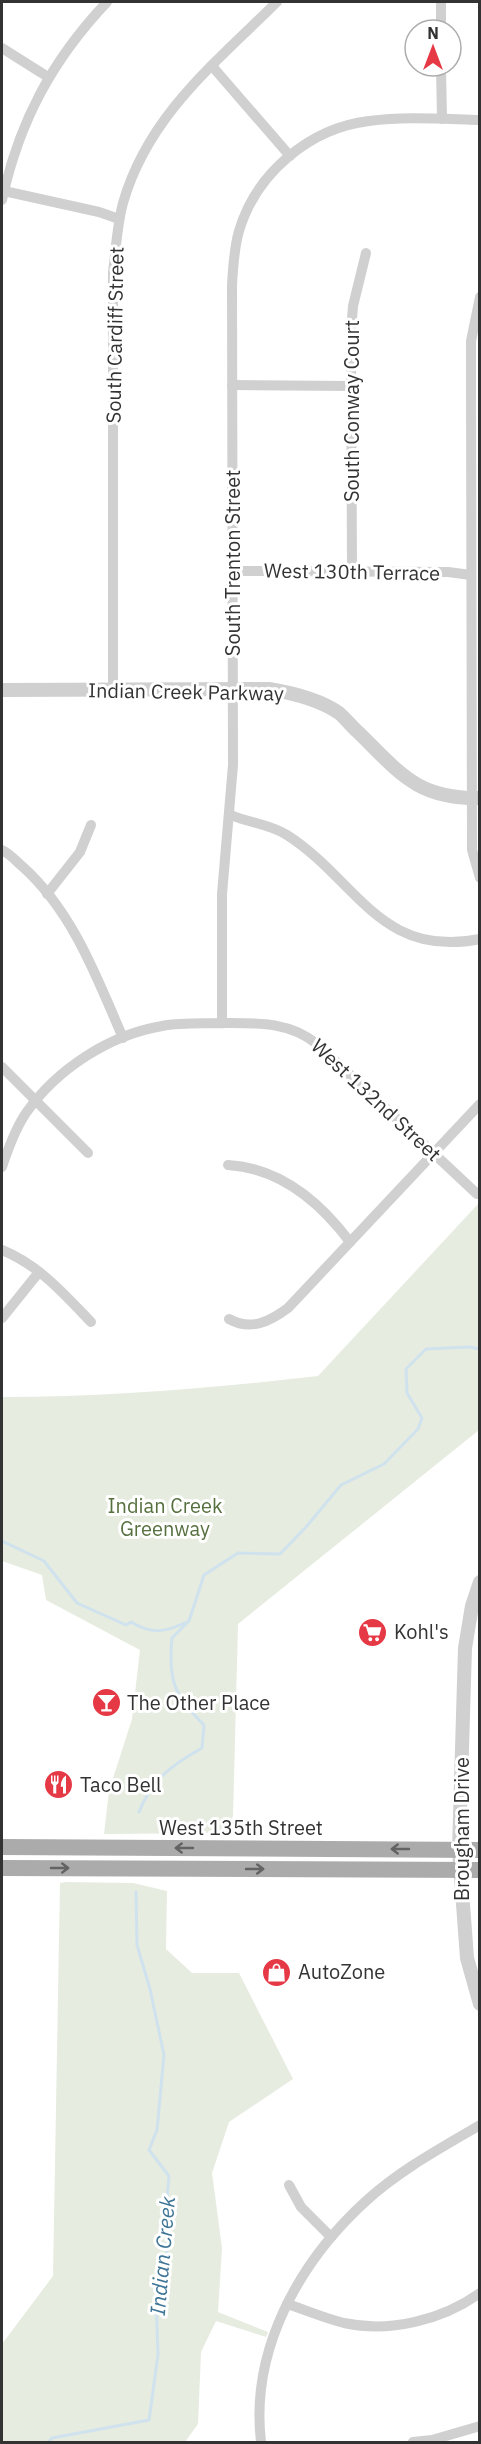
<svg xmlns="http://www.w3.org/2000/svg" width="481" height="2444" viewBox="0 0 481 2444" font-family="'IBM Plex Sans',sans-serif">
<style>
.green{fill:#e6ecdf}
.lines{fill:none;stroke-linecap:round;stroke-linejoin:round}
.stream{stroke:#cfe2ee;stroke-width:3}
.minor{stroke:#d0d0d0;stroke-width:10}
.tertiary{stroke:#d0d0d0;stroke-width:14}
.primary{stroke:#ababab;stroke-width:16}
.oneway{stroke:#636363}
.labels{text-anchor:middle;stroke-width:6;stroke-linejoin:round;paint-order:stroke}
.street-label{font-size:20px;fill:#333;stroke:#fff}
.park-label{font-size:20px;fill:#56703f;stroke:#fff}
.poi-label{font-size:20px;fill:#333;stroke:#fff;text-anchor:start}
.water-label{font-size:21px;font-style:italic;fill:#3f7597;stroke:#fff}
</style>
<rect width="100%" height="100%" fill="#fff"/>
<!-- green -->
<g class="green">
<path d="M479 1203V1430L238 1624 233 1816 224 1833 104 1834 109 1791 132 1719 140 1650 46 1600 42 1575 2 1561V1397C107 1397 213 1388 318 1376Z"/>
<path d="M66 1882 133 1883 167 1891 166 1949 192 1973H239L293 2079 229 2122 212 2173 222 2248 218 2312 268 2332 266 2337 216 2321 201 2352 198 2424 185 2442H2V2344L53 2276 60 1883Z"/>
</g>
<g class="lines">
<!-- stream -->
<g class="stream">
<path d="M2 1541 44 1561 77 1603 126 1625 131 1622C152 1635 166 1632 187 1622"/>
<path d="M139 1812C152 1779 172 1765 202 1748L204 1725C174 1695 168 1681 172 1638L189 1621 204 1575 238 1553 280 1554 306 1527 341 1485 384 1464 418 1429 422 1418 407 1393 406 1369 426 1349 469 1347 480 1349"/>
<path d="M48 2442 52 2438 149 2420 158 2355 156 2297 167 2255 166 2210 169 2176 149 2150 157 2130 164 2055 150 1989 137 1945 136 1892"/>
</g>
<!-- minor -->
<g class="minor">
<path d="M441 2V30"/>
<path d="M2 48 48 77"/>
<path d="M212 66 290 156"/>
<path d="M441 66 442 119"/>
<path d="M4 191 99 212 119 219"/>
<path d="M2 200C19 122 52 60 107 2"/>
<path d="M480 297 471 341V386L472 850 480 878"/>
<path d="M232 385 351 386"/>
<path d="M233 571 448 572 471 575"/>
<path d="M352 571 351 331 353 306 366 253"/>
<path d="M113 689V272C116 249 117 225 123 203 148 116 215 63 277 2"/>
<path d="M231 815C249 823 270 824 287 835 357 880 380 959 480 939"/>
<path d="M2 850C10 854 16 861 23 867 73 912 97 978 123 1038"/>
<path d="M47 894 80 852 91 825"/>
<path d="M222 1023V894L233 765 232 285C233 267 234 248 239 231 256 173 310 128 369 121 405 116 443 119 480 120"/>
<path d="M2 1067 88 1153"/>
<path d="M228 1165C280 1168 320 1202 350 1242"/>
<path d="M2 1167C8 1149 15 1129 26 1113 57 1069 109 1035 162 1026 183 1022 205 1024 226 1023 259 1023 290 1022 317 1044L477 1194"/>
<path d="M2 1250C39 1265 64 1294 91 1322"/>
<path d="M2 1318 39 1272"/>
<path d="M229 1319C251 1331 269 1322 288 1308L480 1104"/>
<path d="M289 2185 301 2207 331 2237"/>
<path d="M287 2304C306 2310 324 2318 344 2323 390 2333 442 2320 480 2293"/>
<path d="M261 2442C250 2350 299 2262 366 2201 400 2170 441 2148 480 2125"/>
<path d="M413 2442 432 2440 480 2426"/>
</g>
<!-- tertiary -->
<g class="tertiary">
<path d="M2 690 269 689C293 693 319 699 339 713 346 719 352 727 359 733 400 773 417 799 480 798"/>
<path d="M480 1582 472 1606 465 1648 459 1850 467 1958 480 2004"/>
</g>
<!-- primary -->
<g class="primary">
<path d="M2 1847 480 1850"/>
<path d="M2 1868 480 1870"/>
</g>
</g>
<!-- one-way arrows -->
<defs><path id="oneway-shaft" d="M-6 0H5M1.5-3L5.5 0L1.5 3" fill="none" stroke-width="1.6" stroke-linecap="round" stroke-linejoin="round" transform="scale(1.5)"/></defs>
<g class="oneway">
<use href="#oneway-shaft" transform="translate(184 1848) rotate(-180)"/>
<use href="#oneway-shaft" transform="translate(400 1849) rotate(-180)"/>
<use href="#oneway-shaft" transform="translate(60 1868)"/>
<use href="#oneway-shaft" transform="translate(255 1869)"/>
</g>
<!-- icons -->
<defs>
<symbol id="supermarket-disc" viewBox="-11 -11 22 22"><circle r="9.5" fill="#e63946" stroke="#fff"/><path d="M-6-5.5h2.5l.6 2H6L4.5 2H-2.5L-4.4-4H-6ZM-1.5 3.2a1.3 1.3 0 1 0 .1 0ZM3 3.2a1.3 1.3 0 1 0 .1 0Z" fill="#fff"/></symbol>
<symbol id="bar-disc" viewBox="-11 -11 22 22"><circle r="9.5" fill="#e63946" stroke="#fff"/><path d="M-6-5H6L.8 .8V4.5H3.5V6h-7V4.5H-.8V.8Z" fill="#fff"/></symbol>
<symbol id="restaurant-disc" viewBox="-11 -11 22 22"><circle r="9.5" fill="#e63946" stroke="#fff"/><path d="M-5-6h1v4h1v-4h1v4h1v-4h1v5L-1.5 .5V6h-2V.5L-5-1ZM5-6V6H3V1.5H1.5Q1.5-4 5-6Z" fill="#fff"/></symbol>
<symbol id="shop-disc" viewBox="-11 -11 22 22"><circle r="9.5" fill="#e63946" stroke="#fff"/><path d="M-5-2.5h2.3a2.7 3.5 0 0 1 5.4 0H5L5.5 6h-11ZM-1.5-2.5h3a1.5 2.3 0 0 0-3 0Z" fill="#fff"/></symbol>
</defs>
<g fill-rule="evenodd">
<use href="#supermarket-disc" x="356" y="1616" width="33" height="33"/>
<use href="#bar-disc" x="90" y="1686" width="33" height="33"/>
<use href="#restaurant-disc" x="42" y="1768" width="33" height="33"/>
<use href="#shop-disc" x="260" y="1956" width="33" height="33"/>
</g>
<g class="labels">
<!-- street labels -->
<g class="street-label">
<text transform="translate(115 335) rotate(-89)" y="7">South Cardiff Street</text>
<text transform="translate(352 411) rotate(-90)" y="7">South Conway Court</text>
<text transform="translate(233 563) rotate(-90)" y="7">South Trenton Street</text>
<text transform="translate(352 572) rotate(1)" y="7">West 130th Terrace</text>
<text transform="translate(186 692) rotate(1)" y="7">Indian Creek Parkway</text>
<text transform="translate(376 1100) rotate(43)" y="7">West 132nd Street</text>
<text x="241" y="1835">West 135th Street</text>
<text transform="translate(462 1829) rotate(-90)" y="7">Brougham Drive</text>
</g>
<!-- park labels -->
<g class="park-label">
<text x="165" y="1513">Indian Creek<tspan x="165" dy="23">Greenway</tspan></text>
</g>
<!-- poi labels -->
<g class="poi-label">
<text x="394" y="1639">Kohl's</text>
<text x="127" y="1710">The Other Place</text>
<text x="80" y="1792">Taco Bell</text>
<text x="298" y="1979">AutoZone</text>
</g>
<!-- water labels -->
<g class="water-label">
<text transform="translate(163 2256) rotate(-85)" y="7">Indian Creek</text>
</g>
</g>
<!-- border -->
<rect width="481" height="2444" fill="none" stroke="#333333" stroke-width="6"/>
<!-- north arrow -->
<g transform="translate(433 48)"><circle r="28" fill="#ffffff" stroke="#adadad" stroke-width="1.5"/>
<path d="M0-4.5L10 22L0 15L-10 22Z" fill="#e63946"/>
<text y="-9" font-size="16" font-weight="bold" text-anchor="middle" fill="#333333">N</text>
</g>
</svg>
